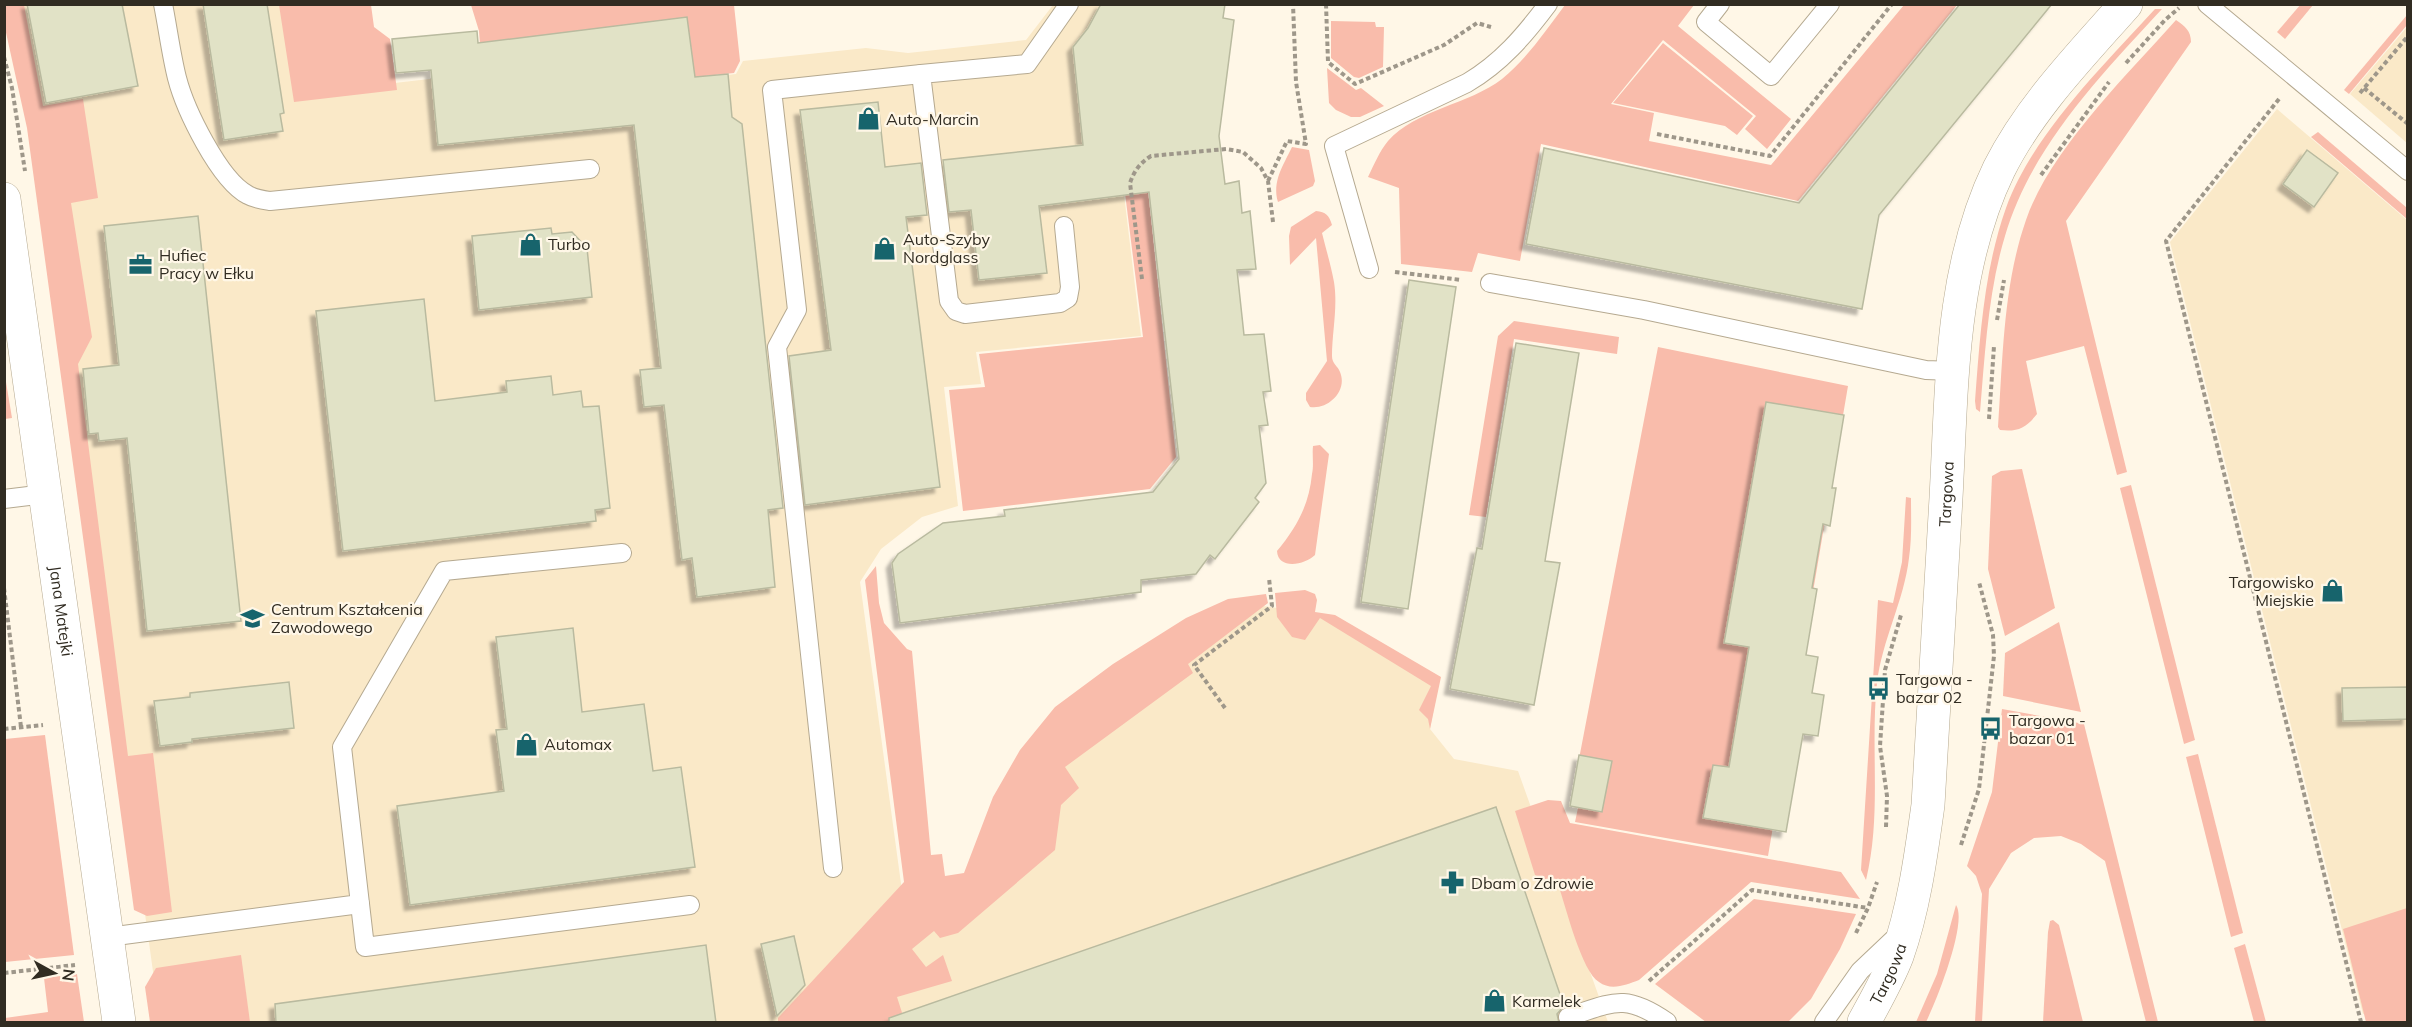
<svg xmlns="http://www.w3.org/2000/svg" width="2412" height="1027" viewBox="0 0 2412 1027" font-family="Mulish,sans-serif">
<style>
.built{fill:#fae9c8}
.green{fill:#f9bcab}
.building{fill:#e1e2c6;stroke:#b9ba9f;stroke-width:1.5;filter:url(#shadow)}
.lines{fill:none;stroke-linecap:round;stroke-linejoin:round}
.lane-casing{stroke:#b5a990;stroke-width:20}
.street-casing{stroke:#b5a990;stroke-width:34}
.path{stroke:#9e978a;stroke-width:4;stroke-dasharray:4.5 3;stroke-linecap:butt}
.lane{stroke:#fff;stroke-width:18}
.street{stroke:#fff;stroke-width:33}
.labels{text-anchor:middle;stroke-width:4.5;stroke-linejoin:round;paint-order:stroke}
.poi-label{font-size:16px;fill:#312c22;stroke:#fff7e7;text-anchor:start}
.street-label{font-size:16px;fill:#312c22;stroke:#fff7e7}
</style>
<defs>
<filter id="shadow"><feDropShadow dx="-5.5" dy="5.5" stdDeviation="1.5" flood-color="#0004"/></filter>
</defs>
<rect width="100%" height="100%" fill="#fff7e7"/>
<!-- built -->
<g class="built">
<path d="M19 5H312L324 91 491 72 495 101 736 74 743 61 866 48 908 53 1026 40 1053 5H1124L1119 153 1141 336 976 352 981 384 944 387 958 506 922 517 881 549 860 582 902 891 970 879 1001 801 1263 606 1334 616 1440 677 1430 729 1454 759 1518 771 1608 1022H160Z"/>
<path d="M2407 27V143L2350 94Z"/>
<path d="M2277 109 2407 220V1007L2363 1014 2170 242Z"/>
</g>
<!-- green -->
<g class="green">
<path d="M2301 4 2313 5 2285 39 2277 32Z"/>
<path d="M4 5H24L43 106 83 99 98 198 71 203 92 337 78 364 128 756 153 753 172 912 147 916 134 910 27 128 5 28Z"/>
<path d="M279 5H371L374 27 390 39 397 90 294 102Z"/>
<path d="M471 5H734L740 61 734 73 497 98 482 70 479 31Z"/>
<path d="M1565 5H1694L1678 26 1791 119 1767 149 1745 129 1756 116 1663 40 1611 104 1654 113 1649 141 1771 165 1904 5H1957L1798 201 1541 144 1520 261 1478 253 1472 272 1401 264 1399 188 1368 177C1374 165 1379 152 1388 141 1415 110 1470 104 1502 79 1527 59 1546 30 1565 5Z"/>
<path d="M2155 9H2162C2101 75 2031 147 2005 236 1988 292 1985 354 1980 412L1976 409 1975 401C1980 336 1984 270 2006 208 2033 134 2102 67 2155 9Z"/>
<path d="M2407 15V25L2349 94 2344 90Z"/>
<path d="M2176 20C2185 26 2191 31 2191 42L2066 221 2127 472 2117 475 2084 346 2026 361 2037 414C2026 428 2018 432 2000 430L1998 427C2003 358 2003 286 2026 220 2050 150 2127 75 2176 20Z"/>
<path d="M1331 21 1375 22 1376 27H1384L1383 67 1359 78 1354 77 1331 58Z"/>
<path d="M1663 43 1753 116 1737 135 1725 126 1613 103Z"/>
<path d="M1327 68 1356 90 1361 88 1384 106 1360 117H1351L1336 110 1329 103Z"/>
<path d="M2318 132 2407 208V219L2311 137Z"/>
<path d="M1292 147 1309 150 1315 181 1313 186 1278 202C1272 181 1283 166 1292 147Z"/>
<path d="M1144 152 1176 457 1150 489 963 511 949 390 985 387 979 354 1143 337 1120 153Z"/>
<path d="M1316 211C1326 212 1329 215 1332 225L1322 233C1326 249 1331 266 1334 282 1338 307 1332 332 1332 356 1332 364 1338 366 1340 372 1348 391 1328 410 1310 407L1306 400V393L1327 361 1316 238 1290 265 1289 236 1291 227Z"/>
<path d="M1514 321 1619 337 1617 354 1514 339 1486 517 1469 515 1498 336Z"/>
<path d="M1658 347 1848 386 1768 856 1575 822 1578 808 1570 806Z"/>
<path d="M4 370 12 418 5 419H4Z"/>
<path d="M1320 445 1329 454 1315 555C1305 565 1278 570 1277 551 1297 527 1309 505 1312 474 1314 465 1312 455 1313 446Z"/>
<path d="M2022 469 2055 608 2005 636 1988 569 1992 476 2001 471Z"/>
<path d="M2131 485 2195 740 2184 744 2120 488Z"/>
<path d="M1906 497 1911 498C1911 518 1912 538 1909 558 1904 601 1882 640 1877 683 1870 748 1882 815 1866 880L1861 870 1878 600 1893 603 1902 562Z"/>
<path d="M876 566 879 603 884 623 907 649 912 651 931 855 942 854 945 876 964 873 993 797 1020 750 1055 707 1113 664 1186 618 1228 599 1266 594 1268 603 1188 664 1193 673 1065 767 1079 788 1061 805 1055 850 958 933 940 938 934 931 912 949 926 967 943 955 952 981 897 997 905 1022H778V1018L904 882 865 580Z"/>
<path d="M1305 590 1315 594 1317 600 1315 612 1335 615 1441 677 1430 729 1428 719 1419 710 1431 686 1320 618 1305 640 1292 637 1277 617 1275 593Z"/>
<path d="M2059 622 2081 712 2003 696 2005 653Z"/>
<path d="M2002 709 2084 724 2158 1022H2146L2105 861 2081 844 2061 836 2034 838 2011 853 1989 889 1982 1022H1975L1982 894 1976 876 1967 866 1992 792Z"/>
<path d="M45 735 74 955 5 962V739Z"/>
<path d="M2198 754 2243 933 2231 937 2186 757Z"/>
<path d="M1548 800 1561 801 1570 823 1841 872 1860 899 1751 882 1639 980C1626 985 1611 991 1599 982 1582 972 1566 908 1559 887L1535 875 1515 811Z"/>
<path d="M1754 899 1856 914 1840 949 1811 999 1788 1022H1706L1655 984Z"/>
<path d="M1956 905C1968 922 1936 1002 1926 1022H1916L1937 974Z"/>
<path d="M2407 908V1022H2366L2343 929Z"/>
<path d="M2053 920 2059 925 2083 1022H2043L2048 932 2050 921Z"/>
<path d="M2245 944 2266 1022H2254L2234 948Z"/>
<path d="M241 955 250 1022H150L145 987 156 968Z"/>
<path d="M77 974 84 1022H5V1015V1018L48 1012 44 978Z"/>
</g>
<!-- building -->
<g class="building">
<path d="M27 4H122L138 86 46 103Z"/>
<path d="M203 4H267L284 113 280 114 283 131 224 140Z"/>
<path d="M1101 4H1225L1223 18 1234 20 1219 136 1225 184 1239 181 1242 213 1250 211 1256 269 1237 270 1244 335 1264 334 1271 391 1263 392 1268 425 1259 426 1266 483 1255 498 1259 502 1215 559 1210 555 1196 574 1141 580V592L900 623 892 563 898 554 943 523 1005 516 1004 510 1153 492 1179 459 1149 192 1039 206 1047 273 979 280 971 210 949 212 943 160 1083 145 1073 47 1088 28Z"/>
<path d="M1960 4H2052L1879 215 1862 309 1526 244 1544 148 1799 203Z"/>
<path d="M687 17 695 77 728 74 732 117 742 124 783 508 768 510 775 587 697 597 692 558 682 560 664 405 644 407 640 370 661 368 634 125 438 145 431 70 396 73 392 39 477 31 478 43Z"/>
<path d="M878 102 885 167 921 163 927 215 906 217 940 487 805 505 789 356 831 350 800 110Z"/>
<path d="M2307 150 2338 173 2314 207 2283 184Z"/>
<path d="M198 216 241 621 147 631 127 438 99 441 98 433 89 434 83 369 119 365 104 226Z"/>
<path d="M551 228 552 234 572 232 587 248 592 297 479 310 472 236Z"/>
<path d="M1409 280 1456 287 1408 609 1361 602Z"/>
<path d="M424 299 435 401 507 392 506 381 551 376 553 395 581 391 583 407 599 406 610 508 595 510 596 521 343 551 316 311Z"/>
<path d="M1516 343 1579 353 1545 561 1560 563 1534 705 1450 689 1477 548 1482 549Z"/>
<path d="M1766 402 1844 415 1832 488H1836L1830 526 1823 524 1812 588 1817 589 1806 655 1818 657 1812 693 1824 695 1818 736 1803 734 1786 832 1703 818 1713 765 1729 767 1749 647 1724 643Z"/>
<path d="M573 628 582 712 644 704 653 771 681 767 695 867 410 905 397 806 504 791 496 730 507 729 496 637Z"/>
<path d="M289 682 294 728 192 739V742L160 746 154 701 190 697V693Z"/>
<path d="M2408 687V719L2343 721 2342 688Z"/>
<path d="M1579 755 1612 761 1602 812 1570 806Z"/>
<path d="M1496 807 1564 1006 1557 1014 1559 1023H889V1018Z"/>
<path d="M794 936 805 985 777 1016 761 944Z"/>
<path d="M706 945 716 1023H276L275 1004Z"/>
</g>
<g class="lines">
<defs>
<g id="lane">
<path d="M163 4C168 29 171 54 177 78 185 109 219 180 248 195 255 199 263 200 270 201L590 169"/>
<path d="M1720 4 1706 22 1771 76 1830 4"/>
<path d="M2207 4 2408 171"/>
<path d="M1064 226 1070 287 1068 298 1060 303 965 314 956 311 949 301 921 74 1027 64 1069 4"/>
<path d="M1369 269 1334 146 1467 83C1501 63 1524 36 1548 4"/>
<path d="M1490 283 1644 310 1926 370 1953 371"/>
<path d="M4 499 45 494"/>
<path d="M833 868 777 347 797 310 772 90 921 74"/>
<path d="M360 904 365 947 690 905"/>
<path d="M108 937 360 904 342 747 444 571 622 553"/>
<path d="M1568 1017C1614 1002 1625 993 1667 1022"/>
<path d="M1824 1022 1860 971 1898 935"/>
</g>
<g id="street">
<path id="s1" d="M4 199 119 1022"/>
<path id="s2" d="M1864 1022C1876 1000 1888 979 1897 956 1914 908 1921 855 1928 805 1934 703 1940 600 1946 498 1952 388 1950 270 1999 169 2030 107 2081 55 2126 4"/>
</g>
</defs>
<!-- lane casing -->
<use href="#lane" class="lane-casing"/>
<!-- street casing -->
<use href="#street" class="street-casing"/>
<!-- path -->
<g class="path">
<path d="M1326 4 1328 62 1355 84 1444 45 1477 23 1491 27"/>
<path d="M4 57 12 88 25 171"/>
<path d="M2126 63 2165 20 2179 8"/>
<path d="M2364 88 2408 124"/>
<path d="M2360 93 2408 36"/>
<path d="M2279 99 2166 241 2361 1022"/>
<path d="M1657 134 1770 156 1892 4"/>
<path d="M2041 175 2109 82"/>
<path d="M1268 181 1287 141 1306 144 1296 82 1293 4"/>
<path d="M1395 272 1462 280"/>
<path d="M1142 279 1130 183C1134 171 1140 163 1151 156L1226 149 1243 152 1261 168 1268 181 1273 222"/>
<path d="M1997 320 2004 280"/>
<path d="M1989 419 1994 346"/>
<path d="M4 588 21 727"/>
<path d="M1225 708 1194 665 1272 606 1269 578"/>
<path d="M4 729 43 725"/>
<path d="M1886 827 1887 796 1880 746 1885 670 1901 615"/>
<path d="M1961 845 1979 789 1994 656 1993 635 1979 582"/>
<path d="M1856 933 1868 908 1877 882"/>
<path d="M4 973 75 965"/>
<path d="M1649 981 1752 890 1868 908"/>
</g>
<!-- lane -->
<use href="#lane" class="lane"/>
<!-- street -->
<use href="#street" class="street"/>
</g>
<!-- icons -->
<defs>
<symbol id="shop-bare" viewBox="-9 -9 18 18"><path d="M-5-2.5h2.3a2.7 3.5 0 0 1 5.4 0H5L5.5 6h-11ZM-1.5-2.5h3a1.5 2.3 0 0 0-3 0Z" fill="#17646c" stroke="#fff7e7" stroke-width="2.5" paint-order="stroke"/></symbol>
<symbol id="office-bare" viewBox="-9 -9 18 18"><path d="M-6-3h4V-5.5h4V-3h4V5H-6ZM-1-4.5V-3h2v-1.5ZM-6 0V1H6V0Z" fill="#17646c" stroke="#fff7e7" stroke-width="2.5" paint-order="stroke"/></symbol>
<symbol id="school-bare" viewBox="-9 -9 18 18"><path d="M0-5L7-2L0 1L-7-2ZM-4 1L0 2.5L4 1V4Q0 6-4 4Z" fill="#17646c" stroke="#fff7e7" stroke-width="2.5" paint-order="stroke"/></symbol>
<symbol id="bus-bare" viewBox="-9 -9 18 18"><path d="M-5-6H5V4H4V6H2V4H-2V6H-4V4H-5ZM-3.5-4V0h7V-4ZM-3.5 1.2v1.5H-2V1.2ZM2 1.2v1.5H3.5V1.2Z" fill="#17646c" stroke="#fff7e7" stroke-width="2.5" paint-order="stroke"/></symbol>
<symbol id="pharmacy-bare" viewBox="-9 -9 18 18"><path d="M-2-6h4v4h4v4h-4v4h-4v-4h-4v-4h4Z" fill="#17646c" stroke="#fff7e7" stroke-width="2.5" paint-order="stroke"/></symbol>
</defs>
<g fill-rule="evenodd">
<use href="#shop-bare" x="852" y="102" width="33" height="33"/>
<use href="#shop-bare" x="514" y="228" width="33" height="33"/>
<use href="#shop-bare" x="868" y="232" width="33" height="33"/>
<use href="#office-bare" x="124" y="248" width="33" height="33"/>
<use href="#shop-bare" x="2316" y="574" width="33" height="33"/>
<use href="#school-bare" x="236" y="602" width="33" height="33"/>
<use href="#bus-bare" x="1862" y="672" width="33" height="33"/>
<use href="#bus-bare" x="1974" y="712" width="33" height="33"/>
<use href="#shop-bare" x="510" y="728" width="33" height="33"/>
<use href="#pharmacy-bare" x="1436" y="866" width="33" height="33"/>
<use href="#shop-bare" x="1478" y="984" width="33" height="33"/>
</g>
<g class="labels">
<!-- poi labels -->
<g class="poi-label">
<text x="886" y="125">Auto-Marcin</text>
<text x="903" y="245">Auto-Szyby<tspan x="903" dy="18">Nordglass</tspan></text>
<text x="548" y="250">Turbo</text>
<text x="159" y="261">Hufiec<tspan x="159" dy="18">Pracy w Ełku</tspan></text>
<text x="2314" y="588" text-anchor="end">Targowisko<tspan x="2314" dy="18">Miejskie</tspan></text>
<text x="271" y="615">Centrum Kształcenia<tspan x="271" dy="18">Zawodowego</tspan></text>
<text x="1896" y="685">Targowa -<tspan x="1896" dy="18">bazar 02</tspan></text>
<text x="2009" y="726">Targowa -<tspan x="2009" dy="18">bazar 01</tspan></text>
<text x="544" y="750">Automax</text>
<text x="1471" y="889">Dbam o Zdrowie</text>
<text x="1512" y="1007">Karmelek</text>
</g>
<!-- street labels -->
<g class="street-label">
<text dy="6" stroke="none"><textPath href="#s2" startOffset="540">Targowa</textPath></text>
<text dy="6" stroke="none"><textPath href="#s1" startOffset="416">Jana Matejki</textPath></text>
<text dy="6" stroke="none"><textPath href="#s2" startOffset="54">Targowa</textPath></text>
</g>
</g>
<!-- border -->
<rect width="2412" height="1027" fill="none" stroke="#312c22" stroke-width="12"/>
<!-- north arrow -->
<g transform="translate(54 973) rotate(98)" stroke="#fff7e7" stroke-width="4.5" paint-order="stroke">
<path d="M0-4.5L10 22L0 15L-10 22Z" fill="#312c22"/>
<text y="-9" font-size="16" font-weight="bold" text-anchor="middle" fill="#312c22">N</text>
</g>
</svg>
